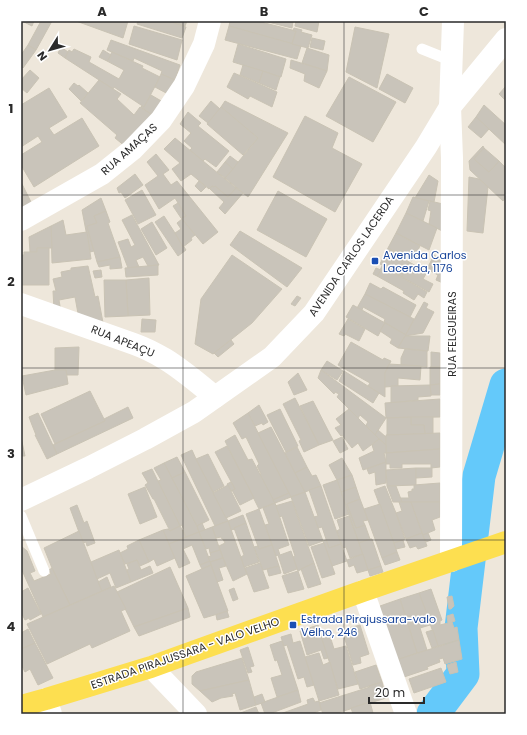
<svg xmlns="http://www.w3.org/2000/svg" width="527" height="735" viewBox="0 0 527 735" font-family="Poppins,sans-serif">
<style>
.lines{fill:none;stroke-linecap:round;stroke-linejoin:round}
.river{stroke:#64c9fa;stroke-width:33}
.building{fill:#c9c4ba;stroke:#c9c3b4}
.lane{stroke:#fff;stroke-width:11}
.street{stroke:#fff;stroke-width:22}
.secondary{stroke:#fff;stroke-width:22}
.primary{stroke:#fddf50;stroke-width:22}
.grid{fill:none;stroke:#2a2a2a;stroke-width:1;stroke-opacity:0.55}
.transit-dot{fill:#1a4fb4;stroke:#fff;stroke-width:1.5}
.labels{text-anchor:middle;stroke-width:3;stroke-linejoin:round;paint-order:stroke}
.street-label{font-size:11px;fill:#2a2a2a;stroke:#fff}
.transit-label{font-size:11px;fill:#164399;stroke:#fff;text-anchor:start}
.neatline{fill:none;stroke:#2a2a2a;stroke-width:1.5}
.grid-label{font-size:13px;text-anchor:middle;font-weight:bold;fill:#2a2a2a}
</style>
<rect width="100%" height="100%" fill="#eee7db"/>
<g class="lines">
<!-- river -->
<path class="river" d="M433 714 463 674 461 628 479 476 506 385"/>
</g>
<!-- building -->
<g class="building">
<path d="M22 21H34L32 26Z"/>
<path d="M41 21H52L36 50 28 45Z"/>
<path d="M76 21H128L123 38Z"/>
<path d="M138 21H168L186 27 182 38 137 24Z"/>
<path d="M169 21H187L185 26Z"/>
<path d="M230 21H257L296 31 292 44 229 26Z"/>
<path d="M264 21H293L292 28Z"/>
<path d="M296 21H319L317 32 295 26Z"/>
<path d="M134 26 182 40 177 60 129 44Z"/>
<path d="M229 26 301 46 297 59 225 40Z"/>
<path d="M355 27 389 34 377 88 346 72Z"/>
<path d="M294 28 302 30 301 32 312 35 308 48 292 44 296 31H293Z"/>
<path d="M312 38 325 41 323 50 310 47Z"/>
<path d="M111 40 180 65 175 80 161 74 162 71 134 58 133 61 107 50Z"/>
<path d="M238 44 286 59 281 77 233 62Z"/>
<path d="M28 45 36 50 23 68 21 66V55Z"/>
<path d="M61 47 68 52 65 58 58 53Z"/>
<path d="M307 48 329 55 327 71 302 63Z"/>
<path d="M74 49 91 57 89 62 119 79 124 70 107 61 112 52 143 66 142 68 160 77 144 107 114 87 113 89 65 58 69 50 72 52Z"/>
<path d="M103 50 111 55 107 61 99 57Z"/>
<path d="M291 60 327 71 319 88 304 81 305 74 290 68Z"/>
<path d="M243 65 263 71 259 83 240 75Z"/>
<path d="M30 70 39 78 27 93 21 88V80Z"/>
<path d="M263 71 280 77 276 90 259 83Z"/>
<path d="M234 73 277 92 272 107 250 96 248 99 227 87Z"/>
<path d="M161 74 175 80 168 94 155 87Z"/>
<path d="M387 74 413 88 405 103 379 89Z"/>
<path d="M349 77 396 102 373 142 326 116Z"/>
<path d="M99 80 121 94 117 99 134 115 140 107 154 116 126 147 115 138 117 135 80 103Z"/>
<path d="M74 83 78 86 79 85 88 93 81 101 69 89Z"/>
<path d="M506 86V101L499 94Z"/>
<path d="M49 88 67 117 49 128 54 135 82 118 99 146 34 187 21 165V155L42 142 38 136 21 147V105Z"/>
<path d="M151 95 163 102 154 116 141 107 142 106 144 107Z"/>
<path d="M211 101 220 109 208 123 199 116Z"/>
<path d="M225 101 288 133 248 197 225 178 258 138 221 107Z"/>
<path d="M484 105 506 125V145L476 117Z"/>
<path d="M221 107 258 138 243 155 207 124Z"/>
<path d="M188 112 201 123 198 126 229 151 216 167 205 159 203 161 190 150 192 148 184 141 191 133 180 124Z"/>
<path d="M305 116 338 133 332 148 362 164 335 212 273 177Z"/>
<path d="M476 117 489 129 481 138 468 127Z"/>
<path d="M175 138 236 188 228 197 215 186 214 187 212 186 209 189 191 174 181 181 172 169 180 163 164 149Z"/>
<path d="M483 146 484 148 474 159 489 172 499 161 506 168 504 171 506 173V197L503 201 470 170 469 161Z"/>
<path d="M484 148 499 161 489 172 474 159Z"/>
<path d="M156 154 169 170 163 174 171 185 177 181 218 232 203 244 181 218 186 216 175 198 159 209 145 185 158 176 147 162Z"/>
<path d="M230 156 238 162 233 169 225 162Z"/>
<path d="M225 162 233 169 225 178 217 172Z"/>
<path d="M135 174 143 185 125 198 121 192 119 193 117 188Z"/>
<path d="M429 175 438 181 434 202 415 198Z"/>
<path d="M469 177 479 179 488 187 483 233 467 231Z"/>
<path d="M199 181 206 187 201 192 195 186Z"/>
<path d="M21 182 32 204 21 210Z"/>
<path d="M212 186 214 187 215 186 228 197 236 188 243 193 225 214 219 208 224 202 210 189Z"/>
<path d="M142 190 156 215 138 224 125 200Z"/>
<path d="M278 191 327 219 306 257 257 230Z"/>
<path d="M413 197 429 201 423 221 406 213Z"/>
<path d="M101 198 106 211 94 216 97 223 87 226 94 251 90 252 82 210Z"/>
<path d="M430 201 443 204 442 231 429 224 431 211 428 210Z"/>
<path d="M178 203 186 216 181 218 173 206Z"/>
<path d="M106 211 110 222 108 223 120 257 97 262 87 226 97 223 94 216Z"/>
<path d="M406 213 437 228 429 250 396 233Z"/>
<path d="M132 215 159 265 148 266 143 257 136 260 139 267 128 268 118 242 128 239 131 247 135 245 122 220Z"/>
<path d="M164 216 186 250 178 256 155 222Z"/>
<path d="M182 219 195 235 191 238 192 240 183 247 175 233 181 229 177 223Z"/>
<path d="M63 220 66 235 87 232 91 259 52 263 51 226Z"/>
<path d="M152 222 167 248 156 255 141 229Z"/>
<path d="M51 226 52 248H37V252H30L29 237Z"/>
<path d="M240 231 302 268 287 287 230 245Z"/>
<path d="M396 233 420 246 412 261 388 248Z"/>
<path d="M37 248H49V285H21V255H24V252H37Z"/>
<path d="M388 248 409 262 402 277 380 264Z"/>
<path d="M232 255 282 289 252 323 213 354 195 344 201 299Z"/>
<path d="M434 255 445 262 443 283 436 280 438 275 427 269Z"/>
<path d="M120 257 122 268 110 269V265L99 267 97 262Z"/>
<path d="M409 262 427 272 423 279 433 284 429 292 402 277Z"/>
<path d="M158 265V275L126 277 125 268Z"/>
<path d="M88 266 95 297 98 296 104 328 79 319 75 297 59 300 61 312 54 310 53 291H56L53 279 62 277 61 272 71 270V268Z"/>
<path d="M382 266 427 292 424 298 418 294 414 300 403 293 404 291 377 276Z"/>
<path d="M376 268 381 270 377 276 373 274Z"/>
<path d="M101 270 102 277 95 278 93 271Z"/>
<path d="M149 278 150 315 128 316 126 280Z"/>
<path d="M104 280H126L128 316 105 317Z"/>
<path d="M370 283 381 289 383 287 416 305 410 317 365 294Z"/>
<path d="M365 294 414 319 406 335 384 322 385 319 363 307 362 310 357 308Z"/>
<path d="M297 296 301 298 295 306 291 304Z"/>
<path d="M424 302 428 304 426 308 434 312 423 333 405 336Z"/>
<path d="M353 305 385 323 378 336 346 317Z"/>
<path d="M142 319 156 320 155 332H141Z"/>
<path d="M348 319 365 329 359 341 345 334 344 336 339 334Z"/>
<path d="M385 323 406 335 398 348 390 343 392 339 380 331Z"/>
<path d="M405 336H430L428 351 398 348Z"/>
<path d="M231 340 234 344 218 357 214 353Z"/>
<path d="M351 342 383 360 384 358 391 361 385 373V397L368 386 370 383 338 365Z"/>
<path d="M79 347 78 375H67L66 370H55V348Z"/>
<path d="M405 349 427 351V367L401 365V358Z"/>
<path d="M431 352 440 353V367H431Z"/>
<path d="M327 361 343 371 337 380 321 370Z"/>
<path d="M389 364 421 366 420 380 398 378V386L385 387V373Z"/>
<path d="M430 367H440V384L430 385Z"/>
<path d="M55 370H66L68 384 26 395 22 376Z"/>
<path d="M321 370 386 418 375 435 366 425 368 422 360 415 358 418 337 397 339 394 335 392 334 394 318 378Z"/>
<path d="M344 371 379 393 373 403 339 381Z"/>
<path d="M298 373 307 390 294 395 288 382Z"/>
<path d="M440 384V395H431L430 385Z"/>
<path d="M430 385 431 396 418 397V400L391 403V386Z"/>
<path d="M90 391 105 421 55 444 41 414Z"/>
<path d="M295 398 319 445 304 452 299 441 301 440 283 404Z"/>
<path d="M440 399V417L386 418 385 403Z"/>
<path d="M313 401 333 440 319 445 300 406Z"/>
<path d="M259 405 268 422 263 425 262 423 255 426 248 413Z"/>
<path d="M128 407 133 418 57 454 53 445 105 421 104 419Z"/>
<path d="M280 409 298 446 286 452 267 415Z"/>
<path d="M349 409 379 439 363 451 358 443 352 448 342 435 341 436 335 428 341 425 336 419Z"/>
<path d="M38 413 57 454 47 459 35 435H36L32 425 29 417Z"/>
<path d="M248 413 289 493 273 500 260 475 261 474 257 466 259 464 246 437 242 439 233 423Z"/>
<path d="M411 417H433V434H425L424 425H411Z"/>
<path d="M411 417V425H424L425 434 387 435V418Z"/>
<path d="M271 427 305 492 291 497 258 433Z"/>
<path d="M378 430 386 437V445L375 435Z"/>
<path d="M440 433V449L386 453V435Z"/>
<path d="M235 435 248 460 252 459 275 503 259 509 225 441Z"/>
<path d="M21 437 25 456H21Z"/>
<path d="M342 437 348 449 340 453 333 441Z"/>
<path d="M379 439 386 445V453H384L386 462 363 470 359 458 374 451 372 445Z"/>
<path d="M227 446 254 498 240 505 232 490 235 489 215 452Z"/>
<path d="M297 447 307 467 295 473 285 453Z"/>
<path d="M440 449V467L431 468V464H402V468H390V464H386V453Z"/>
<path d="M192 450 196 459 228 521 215 526 181 455Z"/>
<path d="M208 454 224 486 213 492 196 459Z"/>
<path d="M177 457 185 472 172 478 164 463Z"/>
<path d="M342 458 352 475 337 480 329 465Z"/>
<path d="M386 462V483L376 485 375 472 369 474 367 469Z"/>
<path d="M164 463 197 526 199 532 186 537 183 531 184 530 182 525 180 526 158 481 161 480 154 468Z"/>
<path d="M307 467 312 476 316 475 321 486 305 492 295 473Z"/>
<path d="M416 468V485L387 486 386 470Z"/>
<path d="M416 468H432V477L416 478Z"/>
<path d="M152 469 180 526 170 531 154 499H153L145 485 148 483 142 473Z"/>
<path d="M185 472 209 520 197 526 172 478Z"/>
<path d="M352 475 356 487 341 492 337 480Z"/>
<path d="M337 480 349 514 335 519 323 485Z"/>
<path d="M231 482 235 489 231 491 227 484Z"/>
<path d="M440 483V502H402L400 498H409L408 492 412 491V489H414V485Z"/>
<path d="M228 485 241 511 226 518 213 493Z"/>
<path d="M321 486 341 544 329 548 322 527 318 528 314 517 318 516 309 490Z"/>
<path d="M385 486 396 513 405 539 394 543 374 490Z"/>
<path d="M387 486H396L402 502H393Z"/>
<path d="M145 487 157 517 140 524 128 494Z"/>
<path d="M356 487 360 499 347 504 356 528 365 525 370 539 359 543 341 492Z"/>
<path d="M305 492 323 541 309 546 291 497Z"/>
<path d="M289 493 291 497 275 503 273 500Z"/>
<path d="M360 499 368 520 363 521 365 525 356 528 347 504Z"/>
<path d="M292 501 314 563 298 571 293 557 295 556 282 516 279 517 275 506Z"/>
<path d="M399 502H411L422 533 406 539 396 513 402 511Z"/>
<path d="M411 502H440V517L432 520 435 530 423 535Z"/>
<path d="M275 503 289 545 278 549 280 555 291 551 297 569 284 574 278 555 276 556 265 525 269 524 263 508Z"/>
<path d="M380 504 397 552 382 558 364 509Z"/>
<path d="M77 505 84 523 87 521 95 543 87 546 86 542 83 543 70 508Z"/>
<path d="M259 509 272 545 259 549 246 514Z"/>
<path d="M243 515 246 523 234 528 235 529 231 530 228 521Z"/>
<path d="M349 516 363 554 350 558 346 547 343 548 337 531 340 529 337 520Z"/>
<path d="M228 521 247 574 233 581 223 558 219 546 225 543 223 539H222L221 537 216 538 212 527Z"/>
<path d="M202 523 205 530 199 532 197 526Z"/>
<path d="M246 523 259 562 244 567 241 557 244 555 234 528Z"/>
<path d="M180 526 186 537 169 544 163 530 168 529 170 531Z"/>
<path d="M212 527 220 550 210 553 209 548 206 549 199 532Z"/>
<path d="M163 530 175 558 157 566 154 559 149 562 139 540Z"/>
<path d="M79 531 102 591 70 605 52 568 44 548Z"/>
<path d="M199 532 210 561 200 565 192 545 183 549 190 563 179 568 169 544Z"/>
<path d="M422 533 427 546 418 549 416 546 410 548 406 539Z"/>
<path d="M428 533 431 540 426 542 423 535Z"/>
<path d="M370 539H372L381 566 368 570 359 543Z"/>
<path d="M139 540 149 562 140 566 137 560 125 564 120 553 128 549 127 546Z"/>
<path d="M326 540 329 548 341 544 347 561 332 566 323 541Z"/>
<path d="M403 540 405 547 396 549 394 543Z"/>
<path d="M324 543 335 574 322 578 311 547Z"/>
<path d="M272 545 279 566 263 570 254 547 258 546 259 549Z"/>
<path d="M21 546 27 551 35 571 30 573 34 581 51 574 49 570 52 568 70 605 43 617 21 568Z"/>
<path d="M119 550 131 582 116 588 110 573 97 579 91 562Z"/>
<path d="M220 550 223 558 210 562 208 557 211 556 210 553Z"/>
<path d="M397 552 400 560 385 565 382 558Z"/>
<path d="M363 554 368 570 357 573 354 565 349 567 347 560Z"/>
<path d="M223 558 226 566 219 568 223 580 217 582 210 562Z"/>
<path d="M137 560 141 570 150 566 153 573 131 582 127 570 129 569 127 564Z"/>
<path d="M210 561 211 565 202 569 200 565Z"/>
<path d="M260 563 269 588 254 592 245 568Z"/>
<path d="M314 563 321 584 308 588 301 569Z"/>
<path d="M211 565 228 611 204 618 186 576Z"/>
<path d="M279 566 281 573 269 576 267 569Z"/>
<path d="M381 566 383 572 370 576 368 570Z"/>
<path d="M170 567 188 608 134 627 117 592Z"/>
<path d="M298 571 304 589 288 593 282 576Z"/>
<path d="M107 577 111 587 102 591 98 582Z"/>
<path d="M114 586 126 609 121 611 130 631 92 648 90 644 47 664 27 624Z"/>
<path d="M28 588 41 614 30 620 29 618 25 620 22 614H21V592Z"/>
<path d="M234 588 238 599 233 601 229 590Z"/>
<path d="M431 589 442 620 440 621V625L448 623 447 616 453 614 455 621 452 622 454 628 457 627 459 640 438 646 419 593Z"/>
<path d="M419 593 429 619H428L430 625 420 628 427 650 417 653 400 599Z"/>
<path d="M452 596 454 606 451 609H449L447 597Z"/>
<path d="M400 599 417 653 396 660 380 606Z"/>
<path d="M188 608 190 617 139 636 134 627Z"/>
<path d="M227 611 229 617 217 620 216 615Z"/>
<path d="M318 625 328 658 324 659 321 650 307 655 300 631Z"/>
<path d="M360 625 369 654 360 657 361 663 353 665 342 630Z"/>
<path d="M28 629 35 643 21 649V633Z"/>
<path d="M433 630 438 646 432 648 426 632Z"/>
<path d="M291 634 293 643 300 641 314 685 307 687 304 677 298 679 287 645 284 646 281 637Z"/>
<path d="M330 636 334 649 346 646 358 684 338 689 322 639Z"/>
<path d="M459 640 462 659 445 664 443 658 439 659 440 662 427 667 428 669 401 678 396 660Z"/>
<path d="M282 641 298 690 277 697 271 678 282 675 277 660 275 661 270 645Z"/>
<path d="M35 643 53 678 38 685 30 669 25 672 21 664V649Z"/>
<path d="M248 647 254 666 250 667 252 672 248 673 240 650Z"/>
<path d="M319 653 323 665 330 662 339 695 319 701 305 657Z"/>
<path d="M242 658 249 680 200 691 192 684V676L196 672Z"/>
<path d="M456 662 458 672 450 674 447 665Z"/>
<path d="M376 665 382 682 360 689 355 672Z"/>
<path d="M441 668 446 682 414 693 409 679Z"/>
<path d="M249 680 256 705 240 710 235 693 232 694 233 696 221 698 212 702 200 691Z"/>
<path d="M382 682 386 698 334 714H323L319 703 370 687 369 686Z"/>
<path d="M298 690 301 702 269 714H265L261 703Z"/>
<path d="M262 694 265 702 256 705 254 697Z"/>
<path d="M313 698 315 702 319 701 321 710 311 714H280L308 704 307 700Z"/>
<path d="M370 702 373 713 370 714H353L351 708Z"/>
<path d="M256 707 259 714H238Z"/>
</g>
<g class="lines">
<!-- lane -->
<g class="lane">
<path d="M422 49 452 61"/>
<path d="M21 516 44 571"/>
</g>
<!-- street -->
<g class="street">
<path d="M21 220 102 174 132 150 161 120 184 86 204 44 210 21"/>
<path d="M21 304 134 344C145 348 155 353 165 359 183 370 199 384 215 397"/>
<path d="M363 591 406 714"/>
<path d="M46 699 51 714"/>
</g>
<!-- secondary -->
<g class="secondary">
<path d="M21 500 88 468 145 439 194 412 272 357 314 313 426 147 450 107 506 39"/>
<path d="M451 561 452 158 450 107 453 21"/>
<path d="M151 667 196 714"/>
</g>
<!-- primary -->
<path class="primary" d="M21 706 46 699 151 667 184 655 363 591 506 542"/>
</g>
<!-- grid -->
<path class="grid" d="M183 21V714M344 21V714M21 195H506M21 368H506M21 540H506"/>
<!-- markers -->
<g class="transit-dot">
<rect x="371" y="257" width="8" height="8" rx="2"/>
<rect x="289" y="621" width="8" height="8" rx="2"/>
</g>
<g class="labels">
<!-- street labels -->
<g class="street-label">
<text transform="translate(129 149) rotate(-42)" y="4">RUA AMAÇAS</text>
<text transform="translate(351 256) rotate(-56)" y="4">AVENIDA CARLOS LACERDA</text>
<text transform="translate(452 334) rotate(-90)" y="4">RUA FELGUEIRAS</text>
<text transform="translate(123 341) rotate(22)" y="4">RUA APEAÇU</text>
<text transform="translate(185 653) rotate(-19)" y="4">ESTRADA PIRAJUSSARA - VALO VELHO</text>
</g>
<!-- transit labels -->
<g class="transit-label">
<text x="383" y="259">Avenida Carlos<tspan x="383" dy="13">Lacerda, 1176</tspan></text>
<text x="301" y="623">Estrada Pirajussara-valo<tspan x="301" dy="13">Velho, 246</tspan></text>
</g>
</g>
<!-- border -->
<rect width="527" height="735" fill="none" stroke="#ffffff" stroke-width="44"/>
<!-- north arrow -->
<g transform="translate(50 50) rotate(233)" stroke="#ffffff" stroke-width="3" paint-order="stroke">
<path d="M0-3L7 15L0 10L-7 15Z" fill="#2a2a2a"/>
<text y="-6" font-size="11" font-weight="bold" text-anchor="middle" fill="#2a2a2a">N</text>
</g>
<!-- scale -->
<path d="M369 697v6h55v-6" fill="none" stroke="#2a2a2a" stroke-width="2"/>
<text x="375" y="697" font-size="12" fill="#2a2a2a" stroke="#ffffff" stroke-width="3" paint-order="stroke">20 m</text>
<rect x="22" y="22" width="483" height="691" class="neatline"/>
<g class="grid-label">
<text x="102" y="16">A</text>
<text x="264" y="16">B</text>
<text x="424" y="16">C</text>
<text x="11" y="113">1</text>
<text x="11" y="286">2</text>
<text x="11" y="458">3</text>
<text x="11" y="631">4</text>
</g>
</svg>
